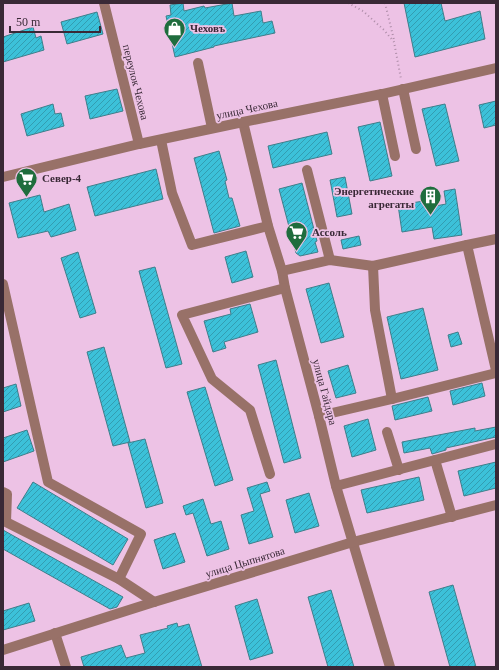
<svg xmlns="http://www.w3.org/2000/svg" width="499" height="670" viewBox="0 0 499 670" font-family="'Times New Roman',serif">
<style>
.building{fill:url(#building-hatch);stroke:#3f7e8a}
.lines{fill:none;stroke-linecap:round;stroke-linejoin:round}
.path{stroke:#ae8da8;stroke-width:2;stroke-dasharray:1 3;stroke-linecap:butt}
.minor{stroke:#987168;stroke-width:10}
.labels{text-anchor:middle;stroke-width:3.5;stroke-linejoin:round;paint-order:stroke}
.poi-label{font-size:11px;font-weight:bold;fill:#392936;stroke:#edc2e5;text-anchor:start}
.street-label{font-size:11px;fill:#392936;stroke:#edc2e5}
</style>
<defs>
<pattern id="building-hatch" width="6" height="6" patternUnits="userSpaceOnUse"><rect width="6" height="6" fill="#3cc1d9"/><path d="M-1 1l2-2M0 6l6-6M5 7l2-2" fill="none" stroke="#339db1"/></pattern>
</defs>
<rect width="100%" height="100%" fill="#edc2e5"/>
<!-- building -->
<g class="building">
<path d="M183 3 184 11 204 6 205 8 232 3 234 16 261 11 263 23 272 21 275 33 214 46V47L175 57 166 16 171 15 170 5Z"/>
<path d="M404 3H441L445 21 480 11 485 39 415 57Z"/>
<path d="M97 12 103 34 67 44 61 22Z"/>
<path d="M33 27 36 38 41 36 44 50 3 62V37Z"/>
<path d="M117 89 123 111 90 119 85 96Z"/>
<path d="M496 101V125L484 128 479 105Z"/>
<path d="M53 104 55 114 61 113 64 126 27 136 21 114Z"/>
<path d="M445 104 459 161 436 166 422 109Z"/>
<path d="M380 122 392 176 370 181 358 127Z"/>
<path d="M327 132 332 154 273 168 268 146Z"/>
<path d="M219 151 227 180 225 181 229 198H232L240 226 214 233 194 158Z"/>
<path d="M156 169 163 199 95 216 87 187Z"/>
<path d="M345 177 352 214 337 217 330 180Z"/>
<path d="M302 183 317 241 315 242 318 252 300 256 296 253 279 189Z"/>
<path d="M455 189 462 235 434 239 432 227 402 232 398 205 424 201 425 208 446 204 444 191Z"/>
<path d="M40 195 44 212 69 204 76 230 51 237 48 231 18 238 9 203Z"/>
<path d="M359 236 361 245 343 249 341 240Z"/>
<path d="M246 251 253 277 232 283 225 257Z"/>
<path d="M78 252 96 313 80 318 61 258Z"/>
<path d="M155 267 182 364 166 368 139 271Z"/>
<path d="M329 283 344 337 321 343 306 289Z"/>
<path d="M250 304 258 332 224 342 226 348 213 352 204 321 231 314 230 309Z"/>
<path d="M423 308 438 370 401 379 387 317Z"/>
<path d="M458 332 462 344 451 347 448 335Z"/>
<path d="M104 347 130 442 113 446 87 352Z"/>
<path d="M276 360 301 458 284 463 258 365Z"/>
<path d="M348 365 356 393 336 398 328 371Z"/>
<path d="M482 383 485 396 453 405 450 391Z"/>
<path d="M16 384 21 406 3 412V388Z"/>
<path d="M205 387 233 480 215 486 187 392Z"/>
<path d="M428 397 432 411 395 420 392 406Z"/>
<path d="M368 419 376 450 352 457 344 426Z"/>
<path d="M496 427V437L446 448V450L432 454 430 448 404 453 402 442 475 428V431Z"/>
<path d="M27 430 34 451 3 462V438Z"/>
<path d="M145 439 163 503 146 508 128 443Z"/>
<path d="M496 462V488L464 496 458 471Z"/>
<path d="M419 477 424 500 367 513 361 490Z"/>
<path d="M33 482 128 539 113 565 17 508Z"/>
<path d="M267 482 270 491 260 494 273 537 249 544 241 515 254 511 247 488Z"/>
<path d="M309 493 319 526 295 533 286 500Z"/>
<path d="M203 499 211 524 221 521 229 549 207 556 193 513 186 515 183 506Z"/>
<path d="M3 530 123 597 117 607 110 609 3 549Z"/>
<path d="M175 533 185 562 163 569 154 540Z"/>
<path d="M453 585 476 667H450L429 592Z"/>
<path d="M331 590 354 667H328L308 597Z"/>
<path d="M257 599 273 653 250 660 235 606Z"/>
<path d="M29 603 35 621 3 630V611Z"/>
<path d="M177 623 178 627 189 624 202 667H84L81 657 121 645 126 658 145 653 140 635 168 628 167 626Z"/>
</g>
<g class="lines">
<!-- path -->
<g class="path">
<path d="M348 3 363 11 384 30 394 42 401 79"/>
<path d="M385 3 394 40"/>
</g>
<!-- minor -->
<g class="minor">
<path d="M104 3 139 144"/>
<path d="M198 63 212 128"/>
<path d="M403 89 416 149"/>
<path d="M382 94 395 156"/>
<path d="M243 122 268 226 282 271 285 288 319 416 336 486 390 667"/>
<path d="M161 140 172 193 192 245 268 226"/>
<path d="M307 170 330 260"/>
<path d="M3 177 139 144 243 122 382 94 496 68"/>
<path d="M496 239 467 245 496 370"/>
<path d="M373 266 375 310 392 399"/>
<path d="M282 271 330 260 373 266 467 245"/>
<path d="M3 284 48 482 141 534 119 579"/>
<path d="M319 416 392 399 496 373"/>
<path d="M387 432 399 470"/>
<path d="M435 460 452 517"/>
<path d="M270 474 250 410 212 379 182 315 285 288"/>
<path d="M336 486 496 444"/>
<path d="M3 492 7 494 6 522 119 579 154 602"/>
<path d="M55 633 66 667"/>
<path d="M3 650 154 602 353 542 496 505"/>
</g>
</g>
<!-- icons -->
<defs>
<symbol id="shop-pin" viewBox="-11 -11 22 30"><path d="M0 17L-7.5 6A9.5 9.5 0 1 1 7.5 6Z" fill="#1f6d3d" stroke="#edc2e5"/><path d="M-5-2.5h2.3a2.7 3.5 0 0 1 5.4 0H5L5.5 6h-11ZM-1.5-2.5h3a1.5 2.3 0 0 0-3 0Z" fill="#fff"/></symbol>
<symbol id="supermarket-pin" viewBox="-11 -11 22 30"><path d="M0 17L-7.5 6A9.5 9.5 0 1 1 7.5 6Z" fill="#1f6d3d" stroke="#edc2e5"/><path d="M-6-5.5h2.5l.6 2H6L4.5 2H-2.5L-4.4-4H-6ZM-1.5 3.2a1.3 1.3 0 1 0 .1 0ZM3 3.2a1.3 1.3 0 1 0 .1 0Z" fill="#fff"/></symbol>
<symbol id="building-pin" viewBox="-11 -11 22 30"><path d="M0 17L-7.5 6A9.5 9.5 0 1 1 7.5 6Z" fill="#1f6d3d" stroke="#edc2e5"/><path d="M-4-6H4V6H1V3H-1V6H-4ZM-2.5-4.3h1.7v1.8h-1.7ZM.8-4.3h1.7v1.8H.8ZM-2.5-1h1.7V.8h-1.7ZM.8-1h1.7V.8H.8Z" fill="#fff"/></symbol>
</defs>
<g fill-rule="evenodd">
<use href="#shop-pin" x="162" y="16" width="25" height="34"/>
<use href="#supermarket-pin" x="14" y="166" width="25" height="34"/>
<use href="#building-pin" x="418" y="184" width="25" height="34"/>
<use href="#supermarket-pin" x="284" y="220" width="25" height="34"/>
</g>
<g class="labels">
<!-- poi labels -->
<g class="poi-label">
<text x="190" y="32">Чеховъ</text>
<text x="42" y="182">Север-4</text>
<text x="414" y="195" text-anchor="end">Энергетические<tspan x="414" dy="13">агрегаты</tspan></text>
<text x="312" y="236">Ассоль</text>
</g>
<!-- street labels -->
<g class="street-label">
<text transform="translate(136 82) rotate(76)" y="4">переулок Чехова</text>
<text transform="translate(247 109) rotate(-12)" y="4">улица Чехова</text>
<text transform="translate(325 392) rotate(75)" y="4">улица Гайдара</text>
<text transform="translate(245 562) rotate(-17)" y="4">улица Цыпнятова</text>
</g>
</g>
<!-- border -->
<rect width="499" height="670" fill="none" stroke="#392936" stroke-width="8"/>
<!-- scale -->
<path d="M10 26v6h90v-6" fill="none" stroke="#392936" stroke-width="2"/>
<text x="16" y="26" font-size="12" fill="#392936" stroke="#edc2e5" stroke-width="3" paint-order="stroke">50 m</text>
</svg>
